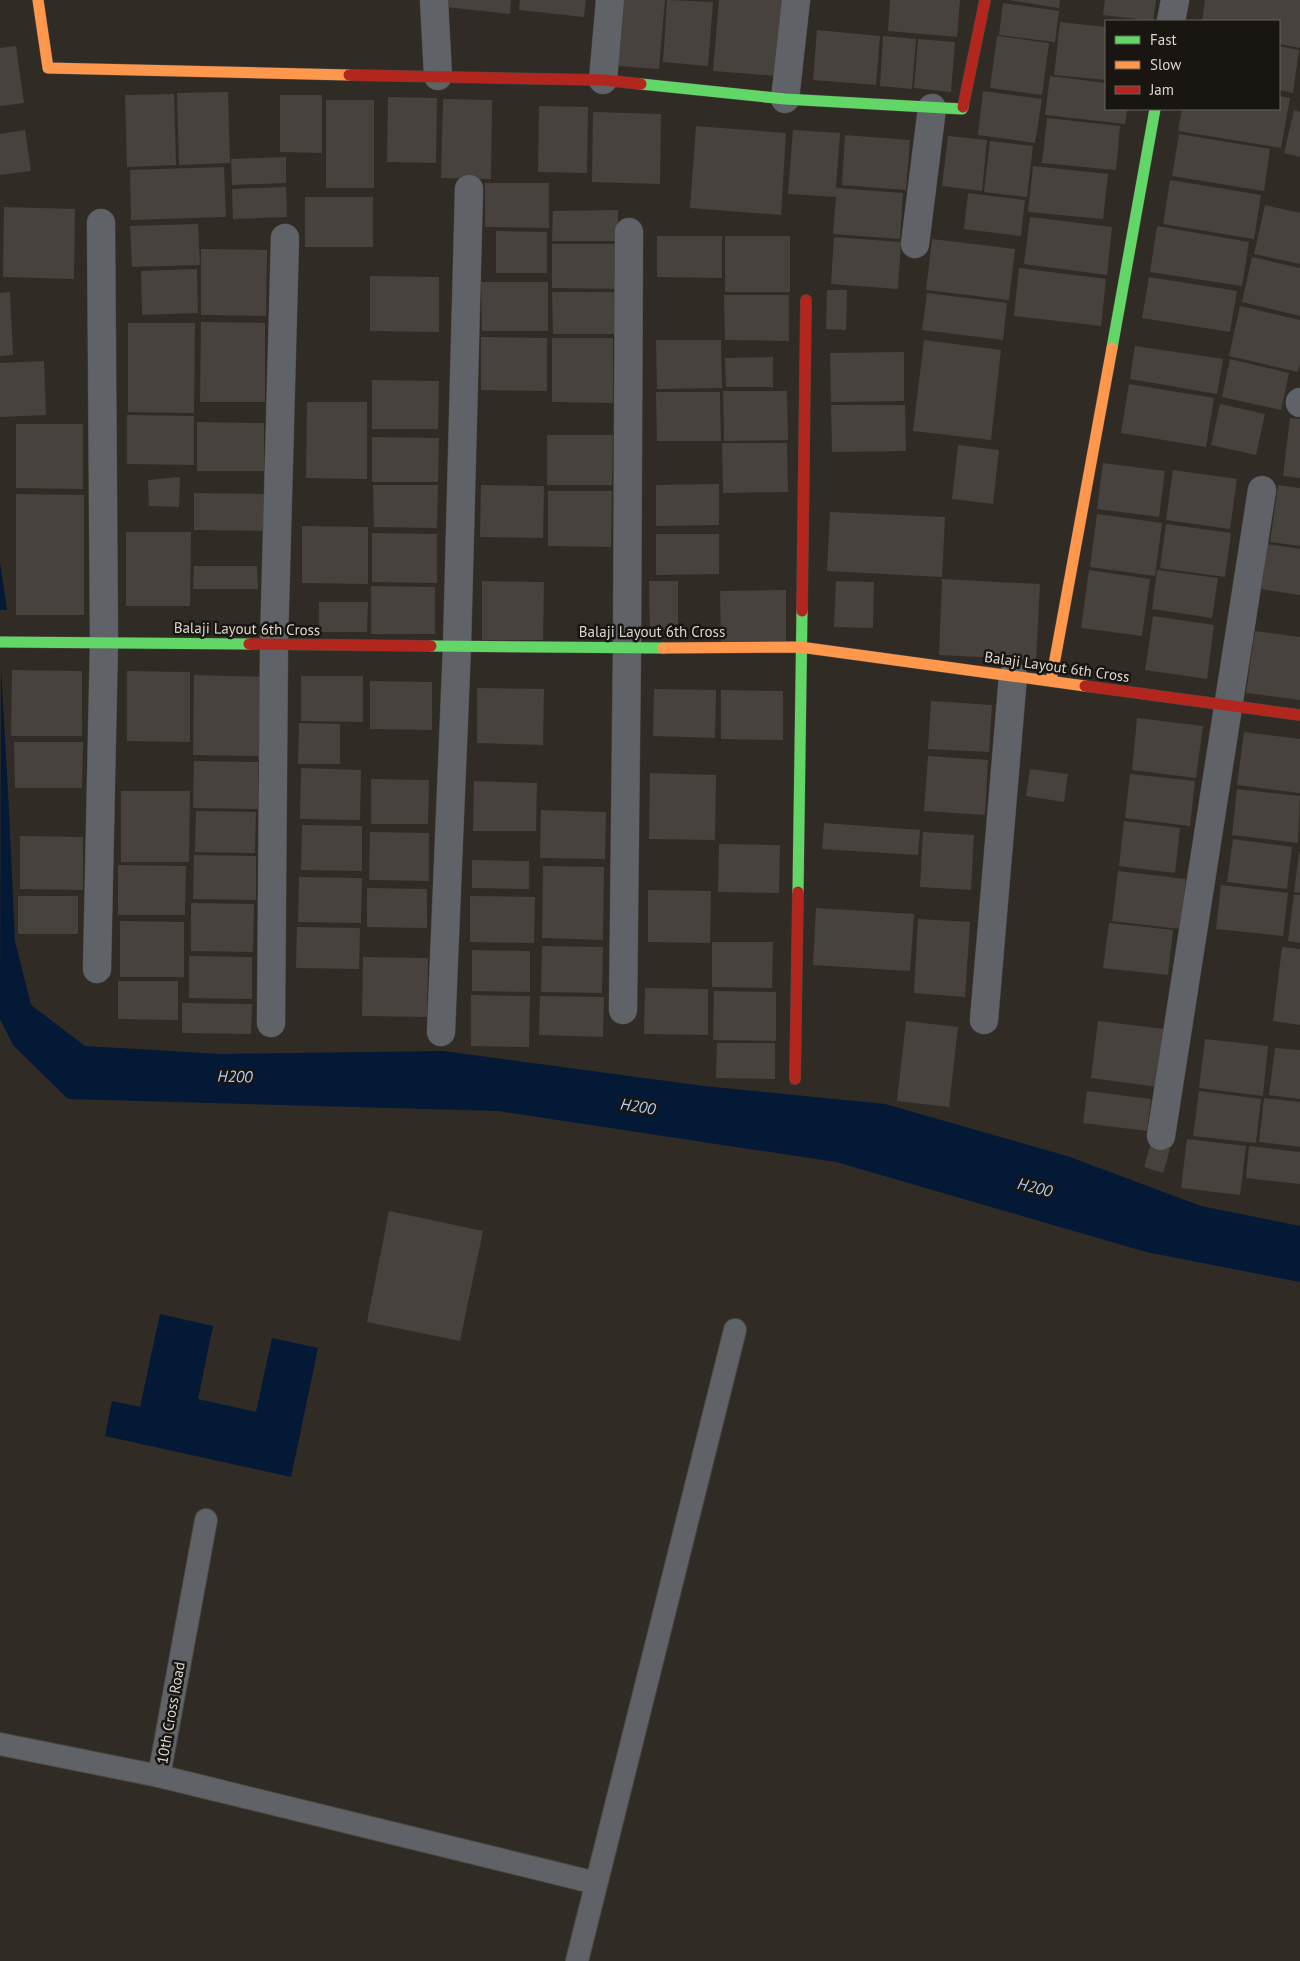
<svg xmlns="http://www.w3.org/2000/svg" width="1300" height="1961" viewBox="0 0 1300 1961" font-family="'PT Sans',sans-serif">
<style>
.water{fill:#041935}
.building{fill:#47423d}
.lines{fill:none;stroke-linecap:round;stroke-linejoin:round}
.lane-casing{stroke:#4b4741;stroke-width:24}
.street-casing{stroke:#4b4741;stroke-width:29}
.fast-casing{stroke:#4b4741;stroke-width:12}
.slow-casing{stroke:#4b4741;stroke-width:12}
.jam-casing{stroke:#4b4741;stroke-width:12}
.lane{stroke:#5f6266;stroke-width:22}
.street{stroke:#5f6266;stroke-width:28}
.fast{stroke:#63d668;stroke-width:11}
.slow{stroke:#ff974d;stroke-width:11}
.jam{stroke:#b3261e;stroke-width:11}
.labels{text-anchor:middle;stroke-width:5;stroke-linejoin:round;paint-order:stroke}
.street-label{font-size:15px;fill:#ddd7d0;stroke:#191510}
.water-label{font-size:16px;font-style:italic;fill:#abcefa;stroke:#191510}
</style>
<rect width="100%" height="100%" fill="#302b25"/>
<!-- water -->
<g class="water">
<path d="M0 562 7 610H0Z"/>
<path d="M1 668 8 791 15 941 31 1005 85 1046 220 1054 443 1051 704 1086 885 1104 1067 1156 1201 1206 1300 1226V1282L1146 1252 836 1162 498 1111 68 1099 13 1045 0 1019Z"/>
<path d="M160 1314 213 1326 198 1399 256 1412 272 1338 318 1348 291 1477 105 1436 112 1401 140 1407Z"/>
</g>
<!-- building -->
<g class="building">
<path d="M447 0H511L510 14 446 7Z"/>
<path d="M520 0H586L584 17 519 10Z"/>
<path d="M624 0H665L659 69 618 66Z"/>
<path d="M667 0 713 2 708 66 663 62Z"/>
<path d="M719 0H783L777 76 713 71Z"/>
<path d="M890 0H960L957 37 888 31Z"/>
<path d="M1008 0H1060L1059 8Z"/>
<path d="M1105 0H1156L1153 21 1103 15Z"/>
<path d="M1205 0H1300V48L1279 44V21H1202Z"/>
<path d="M1003 3 1059 11 1055 42 999 35Z"/>
<path d="M1060 22 1106 27V80L1054 75Z"/>
<path d="M817 30 880 36 876 85 813 80Z"/>
<path d="M883 36 916 39 912 89 880 86Z"/>
<path d="M997 36 1049 43 1042 95 990 88Z"/>
<path d="M918 39 955 42 951 92 914 88Z"/>
<path d="M16 46 24 103 0 106V48Z"/>
<path d="M1279 46 1299 50 1293 93 1279 90Z"/>
<path d="M1050 76 1106 83V109H1127L1125 124 1045 115Z"/>
<path d="M983 91 1042 99 1035 143 978 135Z"/>
<path d="M228 92 230 163 179 165 177 93Z"/>
<path d="M174 94 176 165 127 167 125 95Z"/>
<path d="M280 95H322V153L280 152Z"/>
<path d="M1279 96 1290 98 1281 148 1178 131 1182 109H1279Z"/>
<path d="M388 97 437 98 436 163 387 162Z"/>
<path d="M443 99 492 100 491 179 441 178Z"/>
<rect x="326" y="100" width="48" height="88"/>
<path d="M539 106 588 107 587 173 538 172Z"/>
<path d="M1294 110 1300 112V157L1284 153Z"/>
<path d="M593 112 661 114 660 184 592 182Z"/>
<path d="M1047 118 1120 126 1116 170 1042 163Z"/>
<path d="M696 126 786 133 781 215 690 208Z"/>
<path d="M25 130 31 171 0 175V134Z"/>
<path d="M793 130 840 133 836 188 903 193 900 239 833 234 836 197 788 194Z"/>
<path d="M1179 134 1270 149 1264 191 1172 176Z"/>
<path d="M845 135 910 140 906 190 842 185Z"/>
<path d="M948 136 987 140 982 191 942 186Z"/>
<path d="M990 141 1033 146 1027 197 984 192Z"/>
<path d="M286 157V183L232 185 231 159Z"/>
<path d="M1033 166 1108 174 1103 219 1028 212Z"/>
<path d="M224 167 226 217 131 220 130 170Z"/>
<path d="M1170 180 1261 195 1254 239 1163 224Z"/>
<path d="M485 183H549V228L485 227Z"/>
<path d="M286 187 287 217 233 219 232 189Z"/>
<path d="M968 193 1025 200 1021 236 964 229Z"/>
<rect x="305" y="197" width="68" height="50"/>
<path d="M1265 205 1300 213V264L1254 254Z"/>
<path d="M4 207 75 209 74 279 3 277Z"/>
<path d="M618 210V241H552L553 211Z"/>
<path d="M1030 217 1112 227 1107 275 1024 264Z"/>
<path d="M198 224 200 265 132 267 130 226Z"/>
<path d="M1157 226 1249 242 1242 286 1150 272Z"/>
<path d="M496 231 547 232V273H496Z"/>
<path d="M657 236H722V278L657 277Z"/>
<rect x="725" y="236" width="65" height="56"/>
<path d="M834 237 901 242 898 289 831 284Z"/>
<path d="M932 239 1015 249 1009 300 926 290Z"/>
<path d="M552 244H619V289L552 288Z"/>
<path d="M201 249 267 250 266 316 201 315Z"/>
<path d="M1252 257 1300 268V316L1242 302Z"/>
<path d="M1019 268 1106 279 1101 326 1014 316Z"/>
<path d="M197 269 198 313 142 315 141 271Z"/>
<path d="M370 276 439 277V332L370 331Z"/>
<path d="M1149 277 1237 291 1230 332 1142 318Z"/>
<path d="M481 282H548V331H482Z"/>
<path d="M827 290H847L846 330 826 329Z"/>
<path d="M10 292 13 355 0 356V293Z"/>
<path d="M552 292H617L618 334H553Z"/>
<path d="M927 293 1007 303 1003 340 922 330Z"/>
<path d="M724 295H789V341L725 340Z"/>
<path d="M1240 306 1300 320V364L1298 372 1229 356Z"/>
<path d="M201 322 265 323V402H200Z"/>
<path d="M128 323H195L194 413 128 412Z"/>
<path d="M481 337 547 338V391L481 390Z"/>
<path d="M552 338H613V403L552 402Z"/>
<path d="M656 340H721L722 388 657 389Z"/>
<path d="M924 340 1001 350 991 440 913 431Z"/>
<path d="M1135 346 1223 359 1217 394 1130 379Z"/>
<path d="M904 352V401L831 402 830 353Z"/>
<path d="M773 357V387H726L725 358Z"/>
<path d="M1230 359 1289 373 1281 410 1222 397Z"/>
<path d="M44 361 46 415 0 417V363Z"/>
<path d="M372 380 439 381 438 429H372Z"/>
<path d="M1129 384 1214 398 1206 447 1121 433Z"/>
<path d="M723 391H787L788 440 724 441Z"/>
<path d="M656 392H720L721 441H657Z"/>
<path d="M307 402H367V479L306 478Z"/>
<path d="M1220 404 1265 414 1256 455 1211 445Z"/>
<path d="M831 405H905L906 451 832 452Z"/>
<path d="M127 415 194 416V465L127 464Z"/>
<path d="M1290 418 1300 419V478L1283 476Z"/>
<path d="M197 422 264 423V471H197Z"/>
<path d="M16 424H83V489L16 488Z"/>
<path d="M547 435H613L612 485H547Z"/>
<path d="M372 437 439 438 438 482H372Z"/>
<path d="M722 443H787L788 492 723 493Z"/>
<path d="M958 445 999 450 993 504 952 499Z"/>
<path d="M1103 463 1165 471 1159 517 1097 509Z"/>
<path d="M1173 470 1237 479 1230 529 1166 520Z"/>
<path d="M180 477 179 507 149 506 148 480Z"/>
<path d="M719 484V525L656 526V485Z"/>
<path d="M373 485H438L437 528 374 527Z"/>
<path d="M481 485 544 486 543 538 480 537Z"/>
<path d="M1278 485 1300 488V546L1270 542Z"/>
<path d="M548 491H612L611 547 548 546Z"/>
<path d="M194 493 267 494V531L194 530Z"/>
<path d="M16 494 84 495V615H16Z"/>
<path d="M830 512 945 517 942 577 827 571Z"/>
<path d="M1097 514 1162 523 1155 576 1090 567Z"/>
<path d="M1166 524 1231 533 1225 577 1160 568Z"/>
<path d="M302 526 368 527V584L302 583Z"/>
<path d="M126 532H191L190 606H126Z"/>
<path d="M372 533 437 534V583L372 582Z"/>
<path d="M656 534H719V574L656 575Z"/>
<path d="M1267 544 1300 549V595L1261 589Z"/>
<path d="M194 566H257L258 589H193Z"/>
<path d="M1089 570 1150 579 1142 636 1081 628Z"/>
<path d="M1157 570 1218 578 1212 618 1152 609Z"/>
<path d="M942 579 1040 584 1036 660 939 655Z"/>
<path d="M482 581 544 582 543 640H482Z"/>
<path d="M649 581H678V630H650Z"/>
<path d="M836 581 874 582 873 628 834 627Z"/>
<path d="M371 586 435 587V634H371Z"/>
<path d="M786 590V641L721 642 720 591Z"/>
<path d="M319 602H368L367 632H319Z"/>
<path d="M1153 616 1214 625 1207 679 1145 670Z"/>
<path d="M1255 631 1300 637V700L1246 693Z"/>
<path d="M12 670 82 671V736H11Z"/>
<path d="M127 671 190 672V742L127 741Z"/>
<path d="M194 675 262 677 261 756 193 755Z"/>
<path d="M301 676H363V722L301 721Z"/>
<path d="M370 681 432 682V730L370 729Z"/>
<path d="M477 688 544 689 543 745 477 743Z"/>
<path d="M654 689 716 690 715 738 653 736Z"/>
<path d="M721 690 783 691V740L721 739Z"/>
<path d="M931 701 992 705 989 752 928 749Z"/>
<path d="M1137 718 1203 726 1196 778 1132 770Z"/>
<path d="M299 723 340 724V764H298Z"/>
<path d="M1244 732 1300 739V793L1237 785Z"/>
<path d="M14 742H83L82 788H15Z"/>
<path d="M928 756 988 760 985 815 924 811Z"/>
<path d="M194 761 258 762V809L193 808Z"/>
<path d="M301 768 361 770 360 820 300 819Z"/>
<path d="M1030 769 1068 774 1064 802 1026 796Z"/>
<path d="M650 773 716 775 715 840 649 839Z"/>
<path d="M1130 774 1195 781 1190 826 1125 818Z"/>
<path d="M371 779 429 780 428 824H371Z"/>
<path d="M474 781 537 783 536 831H473Z"/>
<path d="M1237 789 1300 796 1298 843 1232 835Z"/>
<path d="M121 791H190L189 862H121Z"/>
<path d="M541 810 606 812 605 859 540 858Z"/>
<path d="M196 811 256 812 255 853 195 852Z"/>
<path d="M1124 821 1180 828 1175 873 1119 866Z"/>
<path d="M824 823 920 830 918 855 822 849Z"/>
<path d="M302 825 362 826V871L301 870Z"/>
<path d="M370 832 429 833V881L369 880Z"/>
<path d="M923 832 974 835 971 890 920 887Z"/>
<path d="M20 836 83 837V890L20 889Z"/>
<path d="M1233 839 1292 847 1287 889 1227 882Z"/>
<path d="M719 844 780 845 779 893 718 892Z"/>
<path d="M1299 853H1300V893L1294 892Z"/>
<path d="M194 855 256 856V900L193 899Z"/>
<path d="M472 860 529 861V889L472 888Z"/>
<path d="M118 865 186 866 185 915H118Z"/>
<path d="M543 866 604 867 603 940 542 938Z"/>
<path d="M1118 871 1186 879 1180 929 1112 921Z"/>
<path d="M299 877 362 878 361 923 298 922Z"/>
<path d="M1221 885 1288 893 1283 936 1216 929Z"/>
<path d="M367 888 427 889V928L367 927Z"/>
<path d="M648 890 711 891 710 943 648 942Z"/>
<path d="M1294 895H1300V943L1288 941Z"/>
<rect x="18" y="896" width="60" height="38"/>
<path d="M470 896 535 897 534 943 470 942Z"/>
<path d="M191 903 254 904 253 952 191 951Z"/>
<path d="M816 908 914 914 910 971 813 965Z"/>
<path d="M918 919 970 922 965 997 914 993Z"/>
<path d="M120 921 184 922V977H120Z"/>
<path d="M1109 923 1173 930 1168 975 1103 968Z"/>
<path d="M297 927 360 928 359 969 296 968Z"/>
<path d="M712 942H773L772 988 712 987Z"/>
<path d="M542 946 603 947 602 993 541 992Z"/>
<path d="M1282 947 1300 949V1025L1273 1021Z"/>
<path d="M472 950 530 951V992L472 991Z"/>
<path d="M189 956 252 957V999L189 998Z"/>
<path d="M363 957 428 958 427 1017 362 1016Z"/>
<path d="M118 981H178V1020L118 1019Z"/>
<path d="M645 988 708 989V1035L644 1034Z"/>
<path d="M714 991 776 992V1041L713 1040Z"/>
<path d="M471 995 530 996 529 1047 471 1046Z"/>
<path d="M540 996 604 997 603 1037 539 1035Z"/>
<path d="M182 1003 252 1004 251 1034 182 1033Z"/>
<path d="M906 1021 958 1027 949 1107 897 1101Z"/>
<path d="M1098 1021 1164 1029 1158 1087 1091 1078Z"/>
<path d="M1205 1039 1268 1046 1263 1096 1199 1088Z"/>
<path d="M717 1043H775V1079L716 1078Z"/>
<path d="M1275 1048 1300 1050V1099L1269 1095Z"/>
<path d="M1087 1091 1151 1099 1147 1131 1083 1123Z"/>
<path d="M1199 1091 1261 1099 1256 1143 1193 1136Z"/>
<path d="M1264 1098 1300 1102V1147L1259 1142Z"/>
<path d="M1187 1139 1246 1146 1240 1195 1181 1188Z"/>
<path d="M1151 1143 1170 1149 1163 1173 1144 1167Z"/>
<path d="M1249 1146 1300 1152V1184L1246 1178Z"/>
<path d="M389 1211 483 1231 460 1341 367 1322Z"/>
</g>
<g class="lines">
<defs>
<g id="lane">
<path d="M0 1744 159 1776 206 1520"/>
<path d="M159 1776 596 1883"/>
<path d="M577 1961 735 1330"/>
</g>
<g id="street">
<path d="M434 0 438 76"/>
<path d="M1171 21 1175 0"/>
<path d="M603 80 610 0"/>
<path d="M785 99 796 0"/>
<path d="M915 244 932 108"/>
<path d="M1300 402V403"/>
<path d="M97 969 104 642 101 223"/>
<path d="M623 1010 627 648 629 232"/>
<path d="M984 1020 1013 676"/>
<path d="M271 1023 274 644 285 238"/>
<path d="M441 1032 457 646 469 189"/>
<path d="M1161 1136 1262 490"/>
</g>
<g id="fast">
<path d="M641 84 785 99 962 109 963 107"/>
<path d="M1112 348 1155 109"/>
<path d="M0 642 249 644"/>
<path d="M431 646 663 648"/>
<path d="M798 892 802 611"/>
</g>
<g id="slow">
<path d="M38 0 48 68 349 75"/>
<path d="M663 648 800 647 1085 686"/>
<path d="M1051 681 1112 348"/>
</g>
<g id="jam">
<path d="M349 75 603 80 641 84"/>
<path d="M963 107 985 0"/>
<path d="M802 611 806 300"/>
<path d="M249 644 431 646"/>
<path d="M1085 686 1300 715"/>
<path d="M795 1079 798 892"/>
</g>
</defs>
<!-- lane casing -->
<use href="#lane" class="lane-casing"/>
<!-- street casing -->
<use href="#street" class="street-casing"/>
<!-- fast casing -->
<use href="#fast" class="fast-casing"/>
<!-- slow casing -->
<use href="#slow" class="slow-casing"/>
<!-- jam casing -->
<use href="#jam" class="jam-casing"/>
<!-- lane -->
<use href="#lane" class="lane"/>
<!-- street -->
<use href="#street" class="street"/>
<!-- fast -->
<use href="#fast" class="fast"/>
<!-- slow -->
<use href="#slow" class="slow"/>
<!-- jam -->
<use href="#jam" class="jam"/>
</g>
<g class="labels">
<!-- street labels -->
<g class="street-label">
<text transform="translate(247 629) rotate(1)" y="5">Balaji Layout 6th Cross</text>
<text x="652" y="637">Balaji Layout 6th Cross</text>
<text transform="translate(1057 667) rotate(8)" y="5">Balaji Layout 6th Cross</text>
<text transform="translate(171 1713) rotate(-80)" y="5">10th Cross Road</text>
</g>
<!-- water labels -->
<g class="water-label">
<text transform="translate(235 1076) rotate(2)" y="6">H200</text>
<text transform="translate(638 1106) rotate(9)" y="6">H200</text>
<text transform="translate(1035 1187) rotate(14)" y="6">H200</text>
</g>
</g>
<!-- legend -->
<rect x="1105" y="20" width="175" height="90" fill="#191510" stroke="#67635d"/>
<rect x="1115" y="36" width="25" height="8" fill="#63d668" stroke="#67635d"/>
<text x="1150" y="45" font-size="15" fill="#ddd7d0">Fast</text>
<rect x="1115" y="61" width="25" height="8" fill="#ff974d" stroke="#67635d"/>
<text x="1150" y="70" font-size="15" fill="#ddd7d0">Slow</text>
<rect x="1115" y="86" width="25" height="8" fill="#b3261e" stroke="#67635d"/>
<text x="1150" y="95" font-size="15" fill="#ddd7d0">Jam</text>
</svg>
